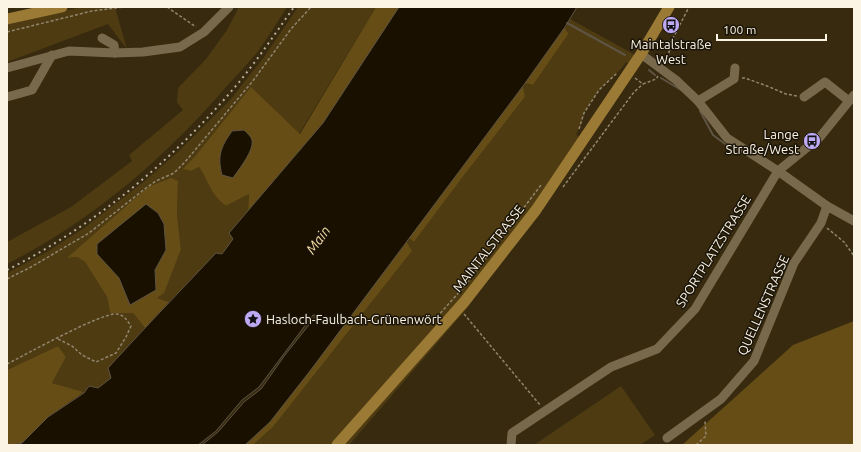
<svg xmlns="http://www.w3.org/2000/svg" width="861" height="452" viewBox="0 0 861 452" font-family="Ubuntu,sans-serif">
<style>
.green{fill:#4e3b11}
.forest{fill:#664d16;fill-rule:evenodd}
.water{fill:#1a1000;stroke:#5e5444}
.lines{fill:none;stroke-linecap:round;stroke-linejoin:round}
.stream{stroke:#5e5444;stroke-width:2}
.path{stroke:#90856f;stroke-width:1.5;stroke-dasharray:3 2;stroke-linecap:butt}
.minor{stroke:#78694d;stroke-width:9}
.major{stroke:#9a7a35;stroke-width:11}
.rail{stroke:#bab09c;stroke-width:2;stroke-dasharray:2 4;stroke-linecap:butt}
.labels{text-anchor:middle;stroke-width:3;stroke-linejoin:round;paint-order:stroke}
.poi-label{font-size:13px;fill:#fbf3e3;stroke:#1a1409}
.street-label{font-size:13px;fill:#fbf3e3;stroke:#1a1409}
.water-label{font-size:14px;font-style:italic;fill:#fbdfa8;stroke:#1a1409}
</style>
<rect width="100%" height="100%" fill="#372a0f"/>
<!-- green -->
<g class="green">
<path d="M81 7H115L127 49 108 24 7 62V24Z"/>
<path d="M239 7H287C278 21 269 36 259 50 249 63 238 74 227 86 165 158 92 221 7 264V242L71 207 132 161 129 155 183 110 177 102 178 88 206 59 227 30Z"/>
<path d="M298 7H376L299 134 197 154 184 169 191 171 199 167 204 173 210 188 226 206 249 194 248 211 229 233 233 239 222 256 216 253 169 302 157 298 181 249 177 215 178 181 67 258 77 257 85 262 107 297 110 313H133L145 328 109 368 111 378 98 388 89 386 84 392 52 383 66 357 58 346 7 370V273L45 253 84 228 146 180 179 151 230 100 264 57Z"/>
<path d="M570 19 639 57 633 66 626 62 620 70 599 90 584 113 581 125 576 134 582 140 465 301 470 305 349 445H253L273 427 412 251 407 242 409 238 414 242 462 178 525 97 523 86 525 83 533 85 569 33 567 32 565 27Z"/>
<path d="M621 386 655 435 640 445H534Z"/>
</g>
<!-- forest -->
<g class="forest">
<path d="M376 7H399L323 123 248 211 249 194 226 206C220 201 213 194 210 187 206 180 204 173 199 167L191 171 183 169 197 154 251 87 300 134Z"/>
<path d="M565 27 567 32 569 33 533 85 525 83Z"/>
<path d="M523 86 525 97 462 178 414 242 409 238Z"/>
<path d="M171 178 178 181 177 215 181 249 164 293 157 298 169 302 145 328 133 313H110L107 297 85 262 77 257 67 258 148 187ZM158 213 164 224 166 250 155 270 156 290 130 305 119 278Z"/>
<path d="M407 242 412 251 273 427 253 445H245L270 422Z"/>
<path d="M854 321V445H682L793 345Z"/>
<path d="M58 346 66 357 52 383 84 392 48 417 22 443 7 445V370Z"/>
</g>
<!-- water -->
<g class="water">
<path d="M399 7H577L565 27 523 86 310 371 270 422 245 445H202L218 432 244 402 261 389 285 355 316 316 315 315H313L259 387 242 400 216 431 198 445H13L22 443 48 417 84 393 89 386 98 388 111 378 108 368 145 328 216 253 222 254 233 239 229 233 323 123Z"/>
<path d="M244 130C247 133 251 136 252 140 254 151 239 169 233 178L222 175C217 155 221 147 232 131Z"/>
<path d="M146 204 158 213 164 224 166 250 155 270 156 290 130 305 119 278 97 254V244Z"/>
</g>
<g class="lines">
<!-- stream -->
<g class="stream">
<path d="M567 23 625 55"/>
<path d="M649 70 655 75"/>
<path d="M661 78 681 90"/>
<path d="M700 111 713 135 725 144"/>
</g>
<!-- path -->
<g class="path">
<path d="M167 7 196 27"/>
<path d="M7 32 92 11 124 7"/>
<path d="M667 63 671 42 689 7"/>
<path d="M635 78 643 84 656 79 658 76"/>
<path d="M742 78H745L767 86 786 94 797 96"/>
<path d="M579 129 584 113 599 90 617 73"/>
<path d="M563 187 634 92 643 84"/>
<path d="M827 228 844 242 854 256"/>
<path d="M7 279 31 267 89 233 146 188 156 181 174 173 185 162 252 82 291 29 311 7"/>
<path d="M464 314 540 405"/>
<path d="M437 317 462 289 541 185"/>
<path d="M7 364C25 355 102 312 117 314 124 315 127 320 131 326L126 337 116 353 96 362 82 355 72 346 56 338"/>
<path d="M696 445 706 436 705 421"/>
</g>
<!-- minor -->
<g class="minor">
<path d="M102 38 114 45 115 53"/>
<path d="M641 54 676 80 698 101 727 138 778 171 827 206"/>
<path d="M7 68 69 51 115 53 143 52 180 47 204 32 229 7"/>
<path d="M7 97 32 90 52 55"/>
<path d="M804 97 825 82 849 101"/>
<path d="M698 101 734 79 735 68"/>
<path d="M667 438 721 399 754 361 794 263 821 223 827 206 854 221"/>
<path d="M511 445 512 433 611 367 657 349 695 309 778 171 820 137 854 95"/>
</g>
<!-- major -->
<g class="major">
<path d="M7 19 62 7"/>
<path d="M337 445 465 301 536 210 641 54 669 7"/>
</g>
<!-- rail -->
<path class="rail" d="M7 270C94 226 172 161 235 87 256 62 275 34 294 7"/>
</g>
<!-- icons -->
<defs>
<symbol id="bus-disc" viewBox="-11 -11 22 22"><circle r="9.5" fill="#bea9f4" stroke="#1a1409"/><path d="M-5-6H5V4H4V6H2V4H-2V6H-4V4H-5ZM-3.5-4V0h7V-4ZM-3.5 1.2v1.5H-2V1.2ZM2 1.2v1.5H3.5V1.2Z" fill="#111"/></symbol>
<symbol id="sight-disc" viewBox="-11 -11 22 22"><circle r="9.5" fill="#bea9f4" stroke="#1a1409"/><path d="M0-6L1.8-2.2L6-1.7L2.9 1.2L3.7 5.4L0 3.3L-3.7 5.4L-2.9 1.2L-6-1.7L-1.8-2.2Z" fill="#111"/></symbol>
</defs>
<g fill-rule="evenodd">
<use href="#bus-disc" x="661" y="15" width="20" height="20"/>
<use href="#bus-disc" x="802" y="131" width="20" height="20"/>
<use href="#sight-disc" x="243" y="309" width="20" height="20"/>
</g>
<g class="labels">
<!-- poi labels -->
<g class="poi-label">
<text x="671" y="49">Maintalstraße<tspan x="671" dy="15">West</tspan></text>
<text x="799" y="139" text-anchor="end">Lange<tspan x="799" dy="15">Straße/West</tspan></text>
<text x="266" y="324" text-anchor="start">Hasloch-Faulbach-Grünenwört</text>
</g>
<!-- street labels -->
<g class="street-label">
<text transform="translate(488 248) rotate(-52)" y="5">MAINTALSTRASSE</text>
<text transform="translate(713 251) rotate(-58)" y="5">SPORTPLATZSTRASSE</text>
<text transform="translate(763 305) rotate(-66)" y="5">QUELLENSTRASSE</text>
</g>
<!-- water labels -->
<g class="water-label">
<text transform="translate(318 240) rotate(-54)" y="5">Main</text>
</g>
</g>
<!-- border -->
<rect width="861" height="452" fill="none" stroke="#fbf3e3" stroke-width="16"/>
<!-- scale -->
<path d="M717 34v6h109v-6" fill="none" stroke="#fbf3e3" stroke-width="2"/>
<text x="723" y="34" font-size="12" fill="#fbf3e3" stroke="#1a1409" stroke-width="3" paint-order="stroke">100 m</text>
</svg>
